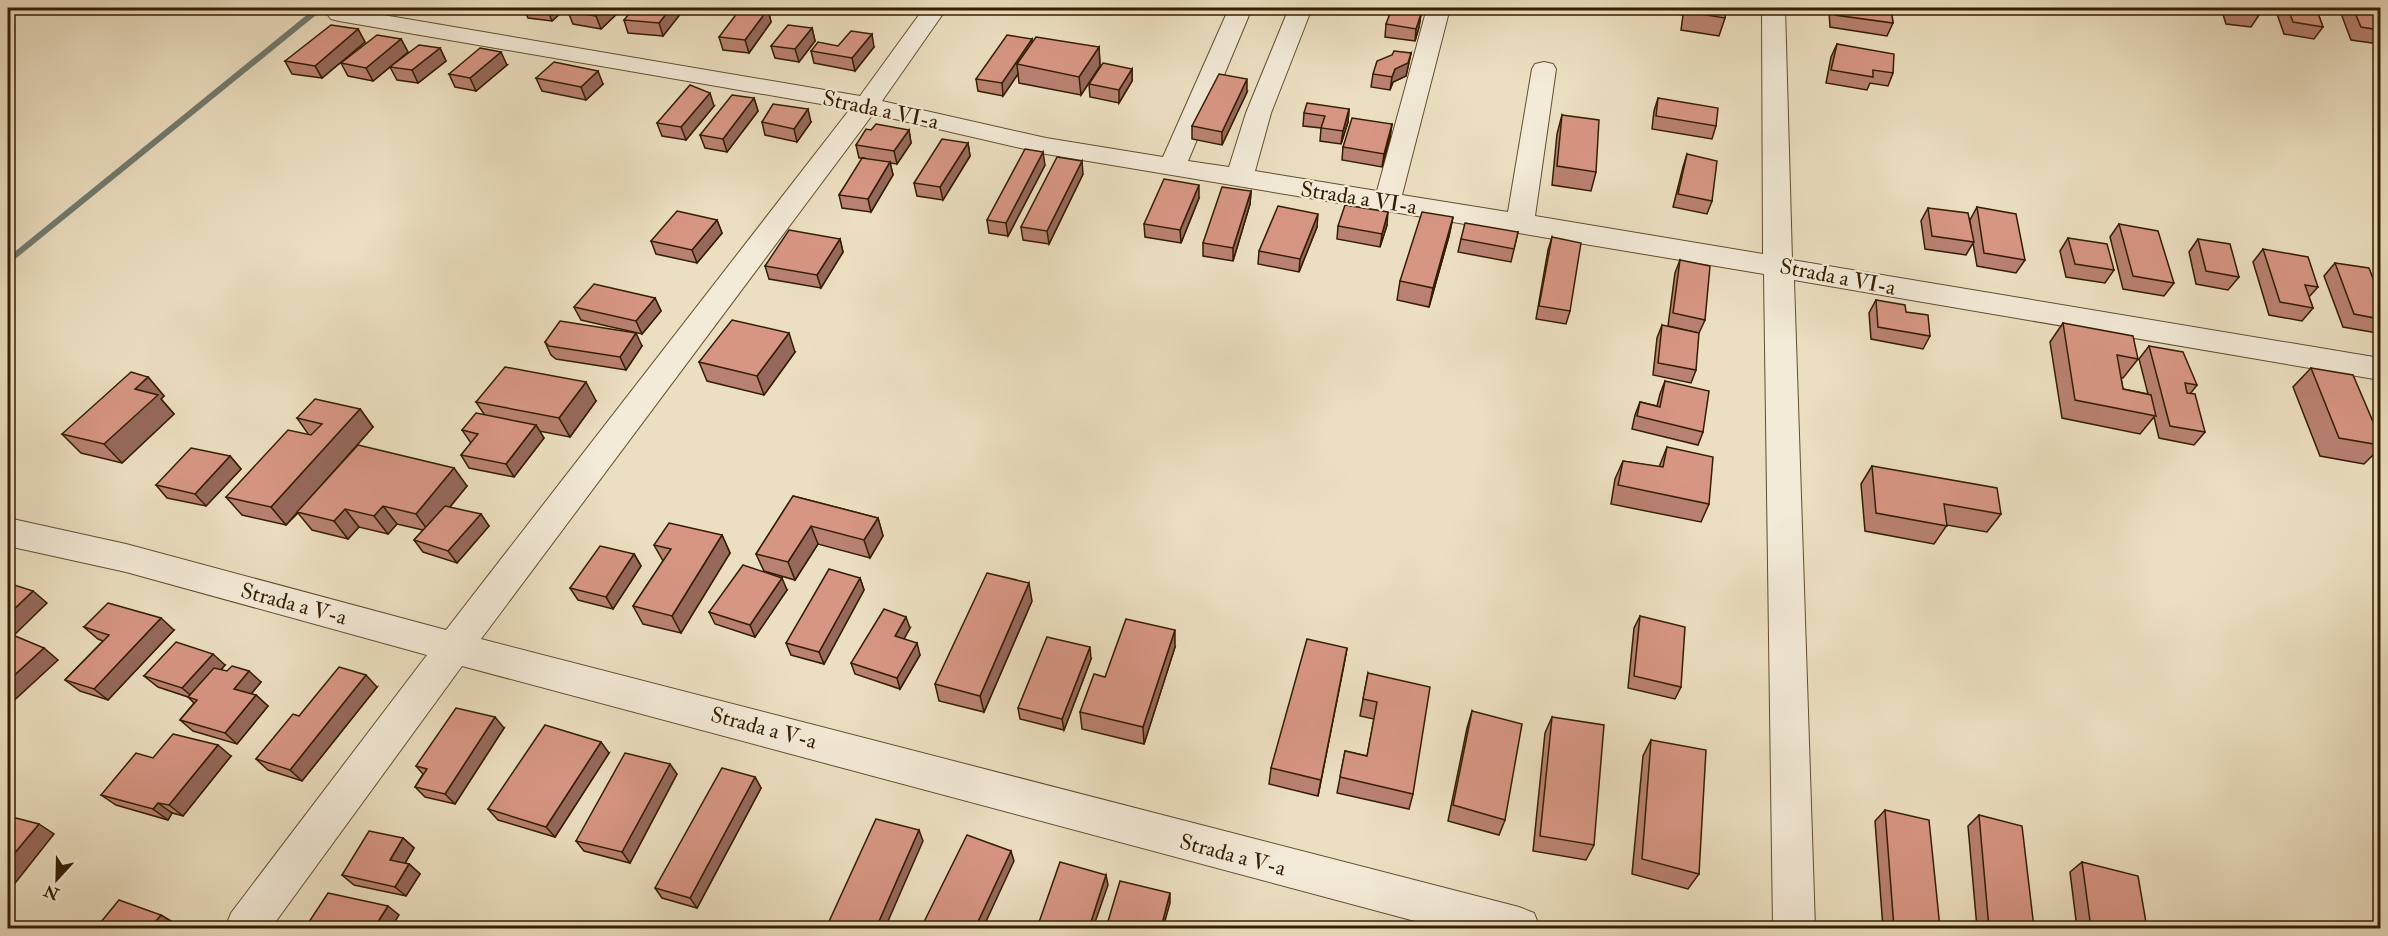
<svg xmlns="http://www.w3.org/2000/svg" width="2388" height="936" viewBox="0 0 2388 936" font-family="'IM FELL Double Pica',serif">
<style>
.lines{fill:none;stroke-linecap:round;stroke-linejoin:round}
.stream{stroke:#727c70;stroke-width:6}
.minor-casing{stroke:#624e30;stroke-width:2}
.minor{fill:#f3ead7;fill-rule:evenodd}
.wall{fill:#b98172;stroke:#341e00;stroke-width:1.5}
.shaded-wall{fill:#96695c;stroke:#341e00;stroke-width:1.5}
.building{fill:#d79684;stroke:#341e00;stroke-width:1.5}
.labels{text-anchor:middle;stroke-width:4.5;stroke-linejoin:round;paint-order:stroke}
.street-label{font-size:22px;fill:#341e00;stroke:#f3ead7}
</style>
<rect width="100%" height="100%" fill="#ecdfc1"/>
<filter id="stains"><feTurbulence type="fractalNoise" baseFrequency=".00333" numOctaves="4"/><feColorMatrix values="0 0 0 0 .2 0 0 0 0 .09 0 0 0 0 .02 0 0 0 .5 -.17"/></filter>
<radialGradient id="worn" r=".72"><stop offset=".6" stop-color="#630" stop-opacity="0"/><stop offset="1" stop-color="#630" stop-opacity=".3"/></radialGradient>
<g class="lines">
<!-- stream -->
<path class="stream" d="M8 261 320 8"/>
<defs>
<path id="minor" d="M342 8 860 96 924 8H947L882 101 1046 138 1163 157 1229 8H1252L1188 161 1229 167 1246 113 1289 8H1312L1271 113 1255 171 1377 191 1427 8H1450L1402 195 1508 212 1532 69 1535 64 1544 62 1553 64 1556 69 1535 216 1763 254 1762 8H1785L1792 260 2380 358V380L1794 280 1815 928H1773L1764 274 1046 154 873 114 481 639 1519 907 1534 913 1540 928H1441L462 666 271 928H225L231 913 427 655 126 572 8 546V518L126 544 446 630 850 109 339 21 331 19 327 14 331 9Z"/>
</defs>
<!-- minor casing -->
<use href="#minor" class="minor-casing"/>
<!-- minor -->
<use href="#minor" class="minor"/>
</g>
<!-- wall -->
<g class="wall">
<path d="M524 8H566L552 21 528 18Z"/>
<path d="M572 8H623L601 29 573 24 568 12Z"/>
<path d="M685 8 663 36 628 33 624 20Z"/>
<path d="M1635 8H1726L1725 18 1719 36 1681 30 1683 15Z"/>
<path d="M1831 8H1891L1893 23 1887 36 1830 27 1829 12Z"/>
<path d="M2221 8H2257L2259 15 2251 27 2226 24Z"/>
<path d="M2275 8H2316L2323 27 2314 39 2284 34Z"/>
<path d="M2339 8H2379L2380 12V42L2379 44 2351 40Z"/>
<path d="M768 9 771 22 749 53 723 50 719 37Z"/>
<path d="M1412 13 1421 14 1419 27 1415 41 1385 37 1386 24Z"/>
<path d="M812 28 815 41 799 62 775 58 771 46Z"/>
<path d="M358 29 365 42 322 78 292 74 285 61Z"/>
<path d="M401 39 408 52 373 81 348 76 341 63Z"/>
<path d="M1032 42 1099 47 1100 66 1081 95 1019 83 1018 74 1003 96 978 91 976 79Z"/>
<path d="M1837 44 1893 73 1888 86 1870 83 1867 90 1826 83 1831 57Z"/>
<path d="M838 46 874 47 855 71 814 63 811 51Z"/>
<path d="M440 48 446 61 418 83 397 80 390 67Z"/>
<path d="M1411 53 1406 76 1393 82 1390 90 1371 87 1373 74Z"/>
<path d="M507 65 476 91 455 87 449 74Z"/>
<path d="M1132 69V81L1119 103 1090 97 1089 84Z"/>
<path d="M536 78 603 84 586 100 542 91Z"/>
<path d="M1247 92 1222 145 1192 139V126Z"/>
<path d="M754 98 758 111 727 152 705 148 700 135Z"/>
<path d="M1658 98 1716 126 1712 139 1652 129 1654 111Z"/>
<path d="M714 106 686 140 662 136 657 123Z"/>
<path d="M1349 109 1348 122 1341 144 1320 141 1321 128 1303 126 1304 113Z"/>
<path d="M1562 115 1596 172 1591 191 1552 185 1557 134Z"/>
<path d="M762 122H811L797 142 765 135Z"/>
<path d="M1392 124 1390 137 1382 167 1342 160 1343 147Z"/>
<path d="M871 130H909L911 143 897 164 890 163 893 175 871 212 842 208 839 195 864 158H859L856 145Z"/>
<path d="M968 143 970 156 943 200 917 196 914 183Z"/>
<path d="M1687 154 1712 201 1707 214 1673 207 1683 167Z"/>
<path d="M1045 165 1008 236 989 233 987 220Z"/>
<path d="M1083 174 1049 244 1023 240 1021 227Z"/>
<path d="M1251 191 1250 204 1233 261 1203 256V243Z"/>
<path d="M1199 198 1181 243 1145 237 1144 224Z"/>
<path d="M1977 207 2025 260 2016 273 1977 266 1973 243 1966 255 1925 249 1921 221 1928 208 1971 229 1970 220Z"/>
<path d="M1453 217 1449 236 1429 307 1397 300 1400 281Z"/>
<path d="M717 220 722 233 697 263 656 254 651 241Z"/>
<path d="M2119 224 2174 283 2164 296 2123 289 2110 237Z"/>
<path d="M1387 225 1380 247 1337 239 1338 226Z"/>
<path d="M1317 227 1299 272 1258 264 1259 251Z"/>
<path d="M1518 232 1511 262 1458 252 1461 239Z"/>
<path d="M1552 237 1570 311 1566 324 1536 319 1548 250Z"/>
<path d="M2068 238 2114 270 2105 283 2066 277 2060 251Z"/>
<path d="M840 239 843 252 821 288 769 279 765 266Z"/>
<path d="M2198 239 2239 277 2228 290 2196 284 2189 252Z"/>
<path d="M2263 249 2318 287 2309 297 2313 308 2302 321 2269 315 2253 262Z"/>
<path d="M1680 260 1705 320 1699 333 1668 326 1675 273Z"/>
<path d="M2335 263 2380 297V330L2377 333 2343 327 2324 276Z"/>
<path d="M655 298 661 311 642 334 581 320 574 307Z"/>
<path d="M1876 300 1906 312 1930 336 1923 349 1871 339 1869 313Z"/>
<path d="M2063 323 2138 359 2123 378H2121L2123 389 2148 394 2139 359 2149 346 2197 385 2190 394 2205 432 2194 445 2159 438 2154 417 2140 434 2062 418 2050 342Z"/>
<path d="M1662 325 1696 370 1691 383 1653 375 1657 338Z"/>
<path d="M545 342 642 346 626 370 556 359 551 355Z"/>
<path d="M795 352 764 395 707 381 699 362Z"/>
<path d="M2311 368 2380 438V448L2364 464 2320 456 2293 387Z"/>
<path d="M148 377 164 396 161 399 174 414 122 463 81 453 62 434Z"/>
<path d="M1665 381 1703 432 1698 445 1632 429 1635 415 1640 402 1657 406 1660 394Z"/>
<path d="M596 401 570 437 539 431 544 438 514 477 469 468 461 455 471 443 462 430 484 414 476 402Z"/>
<path d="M360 409 373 427 351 452 467 486 450 507 489 526 457 563 423 552 414 540 423 530 397 524 388 534 359 527 348 539 312 530 298 513 286 525 242 515 226 497 309 435 297 418Z"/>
<path d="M1667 447 1709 504 1701 522 1611 504 1615 479 1623 461 1659 467Z"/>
<path d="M230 456 241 469 206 506 167 498 156 485Z"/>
<path d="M1872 466 2001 514 1987 532 1947 525 1934 544 1865 531 1861 484Z"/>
<path d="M793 496 878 518 883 536 870 558 818 544 795 580 764 571 756 554Z"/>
<path d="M722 535 730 553 681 633 643 624 633 606 663 561 654 545Z"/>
<path d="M634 554 641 566 613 609 578 600 570 588Z"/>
<path d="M860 578 864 590 824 664 791 655 786 643Z"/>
<path d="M787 590 755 637 715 624 709 612Z"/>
<path d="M1032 601 984 712 939 701 935 684Z"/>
<path d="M1640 616 1681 687 1675 699 1628 688 1634 628Z"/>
<path d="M84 627 174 630 108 700 80 691 65 680 103 641 98 639Z"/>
<path d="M910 628 904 639 920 655 900 689 855 674 851 663Z"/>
<path d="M1175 647 1144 744 1082 729 1080 712Z"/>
<path d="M1347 648 1318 796 1269 784 1271 768Z"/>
<path d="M1091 659 1064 730 1020 719 1018 708Z"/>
<path d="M225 665 221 670 261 682 251 694 256 695 268 706 237 744 193 731 180 720 194 703 188 697 158 687 144 676Z"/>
<path d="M1368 673 1413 794 1409 809 1337 793 1345 751 1367 756 1374 719 1360 716Z"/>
<path d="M377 687 302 781 268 770 256 759 299 716Z"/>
<path d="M1472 711 1505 820 1499 835 1448 821 1467 728Z"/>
<path d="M1552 717 1594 845 1586 860 1533 851 1545 733Z"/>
<path d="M504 728 455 804 425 797 415 787 423 774 416 766Z"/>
<path d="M1651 740 1699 874 1688 889 1632 874 1643 756Z"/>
<path d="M609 753 555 837 498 820 488 809Z"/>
<path d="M231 756 183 816 172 813 168 820 116 805 101 795 153 758Z"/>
<path d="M677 774 630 863 584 851 576 841Z"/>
<path d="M755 777 761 788 697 908 662 898 655 888Z"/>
<path d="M1885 810 1940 928H1883L1875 821Z"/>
<path d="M1979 815 2034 928H1977L1968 826Z"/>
<path d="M403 838 414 848 405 863 409 864 420 874 406 896 354 885 342 875Z"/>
<path d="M2082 862 2147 928H2077L2070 872Z"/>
</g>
<!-- shaded-wall -->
<g class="shaded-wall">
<path d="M548 8H566L552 21 547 9Z"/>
<path d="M605 8H623L601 29 596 16Z"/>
<path d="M671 8H685L663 36 659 23Z"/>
<path d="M768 9 771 22 749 53 745 40Z"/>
<path d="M1421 14 1419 27 1415 41 1416 29Z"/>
<path d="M812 28 815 41 799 62 795 49Z"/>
<path d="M358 29 365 42 322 78 315 66Z"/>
<path d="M872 34 874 47 855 71 852 58Z"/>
<path d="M401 39 408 52 373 81 366 68Z"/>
<path d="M1032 39 1033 52 1017 64 1018 74 1003 96 1002 83Z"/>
<path d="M1099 47 1100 66 1081 95 1079 77Z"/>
<path d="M440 48 446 61 418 83 412 70Z"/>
<path d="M501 52 507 65 476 91 470 78Z"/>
<path d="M1411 53 1406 76 1393 82 1390 90 1392 77 1395 69Z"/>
<path d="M1132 69V81L1119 103V90Z"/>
<path d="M598 71 603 84 586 100 581 87Z"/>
<path d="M1247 79V92L1222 145V132Z"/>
<path d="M710 93 714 106 686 140 681 127Z"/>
<path d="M754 98 758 111 727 152 723 139Z"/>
<path d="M808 109 811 122 797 142 794 129Z"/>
<path d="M1349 109 1348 122 1341 144 1343 131Z"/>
<path d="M1392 124 1390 137 1382 167 1384 154Z"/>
<path d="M909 130 911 143 897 164 894 151Z"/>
<path d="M968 143 970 156 943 200 940 187Z"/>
<path d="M1043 152 1045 165 1008 236 1006 223Z"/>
<path d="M1082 161 1083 174 1049 244 1047 231Z"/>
<path d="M890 162 893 175 871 212 868 199Z"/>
<path d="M1199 185V198L1181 243 1180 230Z"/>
<path d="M1251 191 1250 204 1233 261V248Z"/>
<path d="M1388 212 1387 225 1380 247 1382 234Z"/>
<path d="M1318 214 1317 227 1299 272 1300 259Z"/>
<path d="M1453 217 1449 236 1429 307 1433 288Z"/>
<path d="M717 220 722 233 697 263 692 250Z"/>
<path d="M840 239 843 252 821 288 817 275Z"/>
<path d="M655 298 661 311 642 334 636 321Z"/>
<path d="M636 333 642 346 626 370 620 357Z"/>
<path d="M789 333 795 352 764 395 757 376Z"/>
<path d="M148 377 164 396 161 399 174 414 122 463 104 444 135 389Z"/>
<path d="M586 382 596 401 570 437 559 418Z"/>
<path d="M360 409 373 427 286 525 271 507Z"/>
<path d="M536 425 544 438 514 477 506 464Z"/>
<path d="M230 456 241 469 206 506 195 494Z"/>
<path d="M454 468 467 486 429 532 416 514Z"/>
<path d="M383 506 397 524 388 534 374 516Z"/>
<path d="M345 509 359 527 348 539 334 521Z"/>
<path d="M481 514 489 526 457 563 448 551Z"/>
<path d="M878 518 883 536 870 558 864 540Z"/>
<path d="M811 526 818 544 795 580 788 562Z"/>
<path d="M722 535 730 553 681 633 672 616Z"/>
<path d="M634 554 641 566 613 609 606 597Z"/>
<path d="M782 578 787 590 755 637 750 625Z"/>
<path d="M860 578 864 590 824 664 819 652Z"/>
<path d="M1029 583 1032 601 984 712 980 696Z"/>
<path d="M33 591 47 603 8 641V615Z"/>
<path d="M906 617 910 628 899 648 895 636Z"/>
<path d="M161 618 174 630 108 700 94 689Z"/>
<path d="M1175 630V647L1144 744 1143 727Z"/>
<path d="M917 643 920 655 900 689 897 678Z"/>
<path d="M1090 647 1091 659 1064 730 1062 719Z"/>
<path d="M44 648 58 660 8 706V681Z"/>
<path d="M1347 648 1344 665 1318 796 1321 780Z"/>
<path d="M213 654 225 665 195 699 182 688Z"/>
<path d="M249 671 261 682 246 700 234 689Z"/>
<path d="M366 675 377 687 302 781 290 770Z"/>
<path d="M256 695 268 706 237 744 225 733Z"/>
<path d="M495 717 504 728 455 804 445 794Z"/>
<path d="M601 742 609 753 555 837 546 827Z"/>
<path d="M218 745 231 756 183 816 169 805Z"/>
<path d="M670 764 677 774 630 863 622 852Z"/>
<path d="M755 777 761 788 697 908 690 898Z"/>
<path d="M158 803 172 813 168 820 153 809Z"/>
<path d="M39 824 54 834 8 892V861Z"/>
<path d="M919 830 923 841 885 928H876Z"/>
<path d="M403 838 414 848 401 870 390 860Z"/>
<path d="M1011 851 1014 861 983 928H975Z"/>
<path d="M409 864 420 874 406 896 395 887Z"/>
<path d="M1106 875 1108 885 1093 928H1089Z"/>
<path d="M1170 893V903L1163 928H1161Z"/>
<path d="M388 906 399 915 391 928H374Z"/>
<path d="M161 915 176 924 173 928H150Z"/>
</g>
<!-- building -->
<g class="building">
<path d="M572 8H605L596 16 568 12Z"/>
<path d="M634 8H671L659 23 624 20Z"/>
<path d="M741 8 768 9 745 40 719 37Z"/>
<path d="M1392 8H1412L1410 13 1421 14 1416 29 1386 24Z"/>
<path d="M1688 8H1726L1725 18 1687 12Z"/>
<path d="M1835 8H1891L1893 23 1835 15Z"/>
<path d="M2234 8H2257L2259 15 2235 11Z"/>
<path d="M2288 8H2316L2323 27 2293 22Z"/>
<path d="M2353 8H2379L2380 12V30L2361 27Z"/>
<path d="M331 25 358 29 315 66 285 61Z"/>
<path d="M788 25 812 28 795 49 771 46Z"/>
<path d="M851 31 872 34 852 58 811 51 818 42 838 46Z"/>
<path d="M377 35 401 39 366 68 341 63Z"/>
<path d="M1007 35 1032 39 1002 83 976 79Z"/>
<path d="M1036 37 1099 47 1079 77 1017 64Z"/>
<path d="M1837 44 1894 54 1893 73 1873 70V77L1831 70Z"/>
<path d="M419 45 440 48 412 70 390 67Z"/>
<path d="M480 48 501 52 470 78 449 74Z"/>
<path d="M1394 51 1411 53 1408 63 1395 69 1392 77 1373 74 1377 61 1392 55Z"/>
<path d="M554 62 598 71 581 87 536 78Z"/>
<path d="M1103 63 1132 69 1119 90 1089 84Z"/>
<path d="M1219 74 1247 79 1222 132 1192 126Z"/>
<path d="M690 85 710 93 681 127 657 123Z"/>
<path d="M732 95 754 98 723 139 700 135Z"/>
<path d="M1658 98 1718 108 1716 126 1656 116Z"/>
<path d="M1307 103 1349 109 1343 131 1321 128 1325 116 1304 113Z"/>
<path d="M773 104 808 109 794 129 762 122Z"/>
<path d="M1562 115 1599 120 1596 172 1557 166Z"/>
<path d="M1352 118 1392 124 1384 154 1343 147Z"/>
<path d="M876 124 909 130 894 151 856 145 866 129 871 130Z"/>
<path d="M942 139 968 143 940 187 914 183Z"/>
<path d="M1025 149 1043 152 1006 223 987 220Z"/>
<path d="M1687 154 1717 161 1712 201 1678 194Z"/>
<path d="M1057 157 1082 161 1047 231 1021 227Z"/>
<path d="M862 158 890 162 868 199 839 195Z"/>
<path d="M1164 179 1199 185 1180 230 1144 224Z"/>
<path d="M1222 187 1251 191 1233 248 1203 243Z"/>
<path d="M1345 205 1388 212 1382 234 1338 226Z"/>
<path d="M1278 206 1318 214 1300 259 1259 251Z"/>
<path d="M1977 207 2016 214 2025 260 1984 253Z"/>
<path d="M1928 208 1968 213 1974 242 1932 236Z"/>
<path d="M677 211 717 220 692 250 651 241Z"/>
<path d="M1422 212 1453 217 1433 288 1400 281Z"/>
<path d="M1465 223 1518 232 1514 249 1461 239Z"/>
<path d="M2119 224 2158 231 2174 283 2133 276Z"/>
<path d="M789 230 840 239 817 275 765 266Z"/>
<path d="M1552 237 1581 243 1570 311 1539 306Z"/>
<path d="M2068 238 2107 244 2114 270 2075 264Z"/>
<path d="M2198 239 2230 244 2239 277 2206 271Z"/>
<path d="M2263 249 2308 257 2318 287 2305 285 2313 308 2280 302Z"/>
<path d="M1680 260 1710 266 1705 320 1673 313Z"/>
<path d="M2335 263 2369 268 2380 297V319L2354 314Z"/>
<path d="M594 284 655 298 636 321 574 307Z"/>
<path d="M1876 300 1905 305 1906 312 1928 315 1930 336 1878 327Z"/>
<path d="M732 320 789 333 757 376 699 362Z"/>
<path d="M560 321 636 333 620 357 549 346 545 342Z"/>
<path d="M2063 323 2133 336 2138 359 2117 355 2123 389 2151 395 2156 416 2075 400Z"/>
<path d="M1662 325 1699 333 1696 370 1658 363Z"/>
<path d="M2149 346 2183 352 2197 385 2185 383 2187 393 2195 394 2205 432 2170 426Z"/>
<path d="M505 367 586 382 559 418 476 402Z"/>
<path d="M2311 368 2353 375 2380 438V445L2339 438Z"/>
<path d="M131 372 148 377 135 389 158 395 104 444 62 434Z"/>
<path d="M1665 381 1709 391 1703 432 1637 416 1640 402 1660 407Z"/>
<path d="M315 399 360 409 271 507 226 497 288 430 311 435 322 424 297 418Z"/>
<path d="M476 413 536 425 506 464 461 455 478 434 462 430Z"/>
<path d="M358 445 454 468 416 514 383 506 374 516 345 509 334 521 297 512Z"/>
<path d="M1667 447 1713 457 1709 504 1618 485 1623 461 1663 467Z"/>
<path d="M191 448 230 456 195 494 156 485Z"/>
<path d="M1872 466 1997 488 2001 514 1944 504 1947 526 1876 513Z"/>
<path d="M793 496 878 518 864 540 811 526 788 562 756 554Z"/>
<path d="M445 506 481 514 448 551 414 540Z"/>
<path d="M669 523 722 535 672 616 633 606 671 549 654 545Z"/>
<path d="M600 546 634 554 606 597 570 588Z"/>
<path d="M743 565 782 578 750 625 709 612Z"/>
<path d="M829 569 860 578 819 652 786 643Z"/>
<path d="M987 573 1029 583 980 696 935 684Z"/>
<path d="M8 583 33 591 8 615Z"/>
<path d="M108 603 161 618 94 689 65 680 109 635 84 627Z"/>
<path d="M884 609 906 617 895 636 917 643 897 678 851 663Z"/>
<path d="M1640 616 1685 627 1681 687 1634 676Z"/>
<path d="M1126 619 1175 630 1143 727 1080 712 1094 674 1105 677Z"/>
<path d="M8 633 44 648 8 681Z"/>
<path d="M1047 637 1090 647 1062 719 1018 708Z"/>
<path d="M1307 639 1347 648 1321 780 1271 768Z"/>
<path d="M176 642 213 654 182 688 144 676Z"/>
<path d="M232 666 249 671 234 689 256 695 225 733 180 720 197 700 188 697 214 668 227 671Z"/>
<path d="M339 667 366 675 290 770 256 759 293 714 299 716Z"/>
<path d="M1368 673 1430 687 1413 794 1340 777 1345 751 1367 756 1377 702 1363 699Z"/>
<path d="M456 708 495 717 445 794 415 787 427 769 416 766Z"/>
<path d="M1472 711 1522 724 1505 820 1453 805Z"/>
<path d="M1552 717 1604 725 1594 845 1540 836Z"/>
<path d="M545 725 601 742 546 827 488 809Z"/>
<path d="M173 734 218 745 169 805 158 803 153 809 101 795 136 753 153 758Z"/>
<path d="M1651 740 1706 750 1699 874 1642 859Z"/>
<path d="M625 753 670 764 622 852 576 841Z"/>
<path d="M722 768 755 777 690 898 655 888Z"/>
<path d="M1885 810 1929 820 1940 928H1894Z"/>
<path d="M1979 815 2022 826 2034 928H1989Z"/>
<path d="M8 816 39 824 8 861Z"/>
<path d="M876 819 919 830 876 928H826Z"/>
<path d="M369 831 403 838 390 860 409 864 395 887 342 875Z"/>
<path d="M967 835 1011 851 975 928H921Z"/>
<path d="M1060 862 1106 875 1089 928H1037Z"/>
<path d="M2082 862 2138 876 2147 928H2091Z"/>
<path d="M1120 881 1170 893 1161 928H1106Z"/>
<path d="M328 893 388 906 374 928H305Z"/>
<path d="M119 900 161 915 150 928H96Z"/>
</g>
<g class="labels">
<!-- street labels -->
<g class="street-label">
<text transform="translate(881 109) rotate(12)" y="8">Strada a VI-a</text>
<text transform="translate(1359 197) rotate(9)" y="8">Strada a VI-a</text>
<text transform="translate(1838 276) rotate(11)" y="8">Strada a VI-a</text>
<text transform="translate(294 603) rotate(15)" y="8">Strada a V-a</text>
<text transform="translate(764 727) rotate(15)" y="8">Strada a V-a</text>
<text transform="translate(1233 854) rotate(15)" y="8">Strada a V-a</text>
</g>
</g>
<!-- margin -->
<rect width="2388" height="936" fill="none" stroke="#ecdfc1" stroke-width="30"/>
<rect x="9" y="9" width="2370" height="918" fill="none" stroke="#341e00" stroke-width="3"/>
<rect x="15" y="15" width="2358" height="906" fill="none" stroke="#341e00" stroke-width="1.5"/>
<!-- north arrow -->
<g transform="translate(57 879) rotate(202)" stroke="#f3ead7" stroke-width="4.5" paint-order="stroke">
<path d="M0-4.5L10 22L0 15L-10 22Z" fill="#341e00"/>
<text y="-9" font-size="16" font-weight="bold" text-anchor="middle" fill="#341e00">N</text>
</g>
<rect width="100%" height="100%" filter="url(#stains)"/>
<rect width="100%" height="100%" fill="url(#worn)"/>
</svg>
